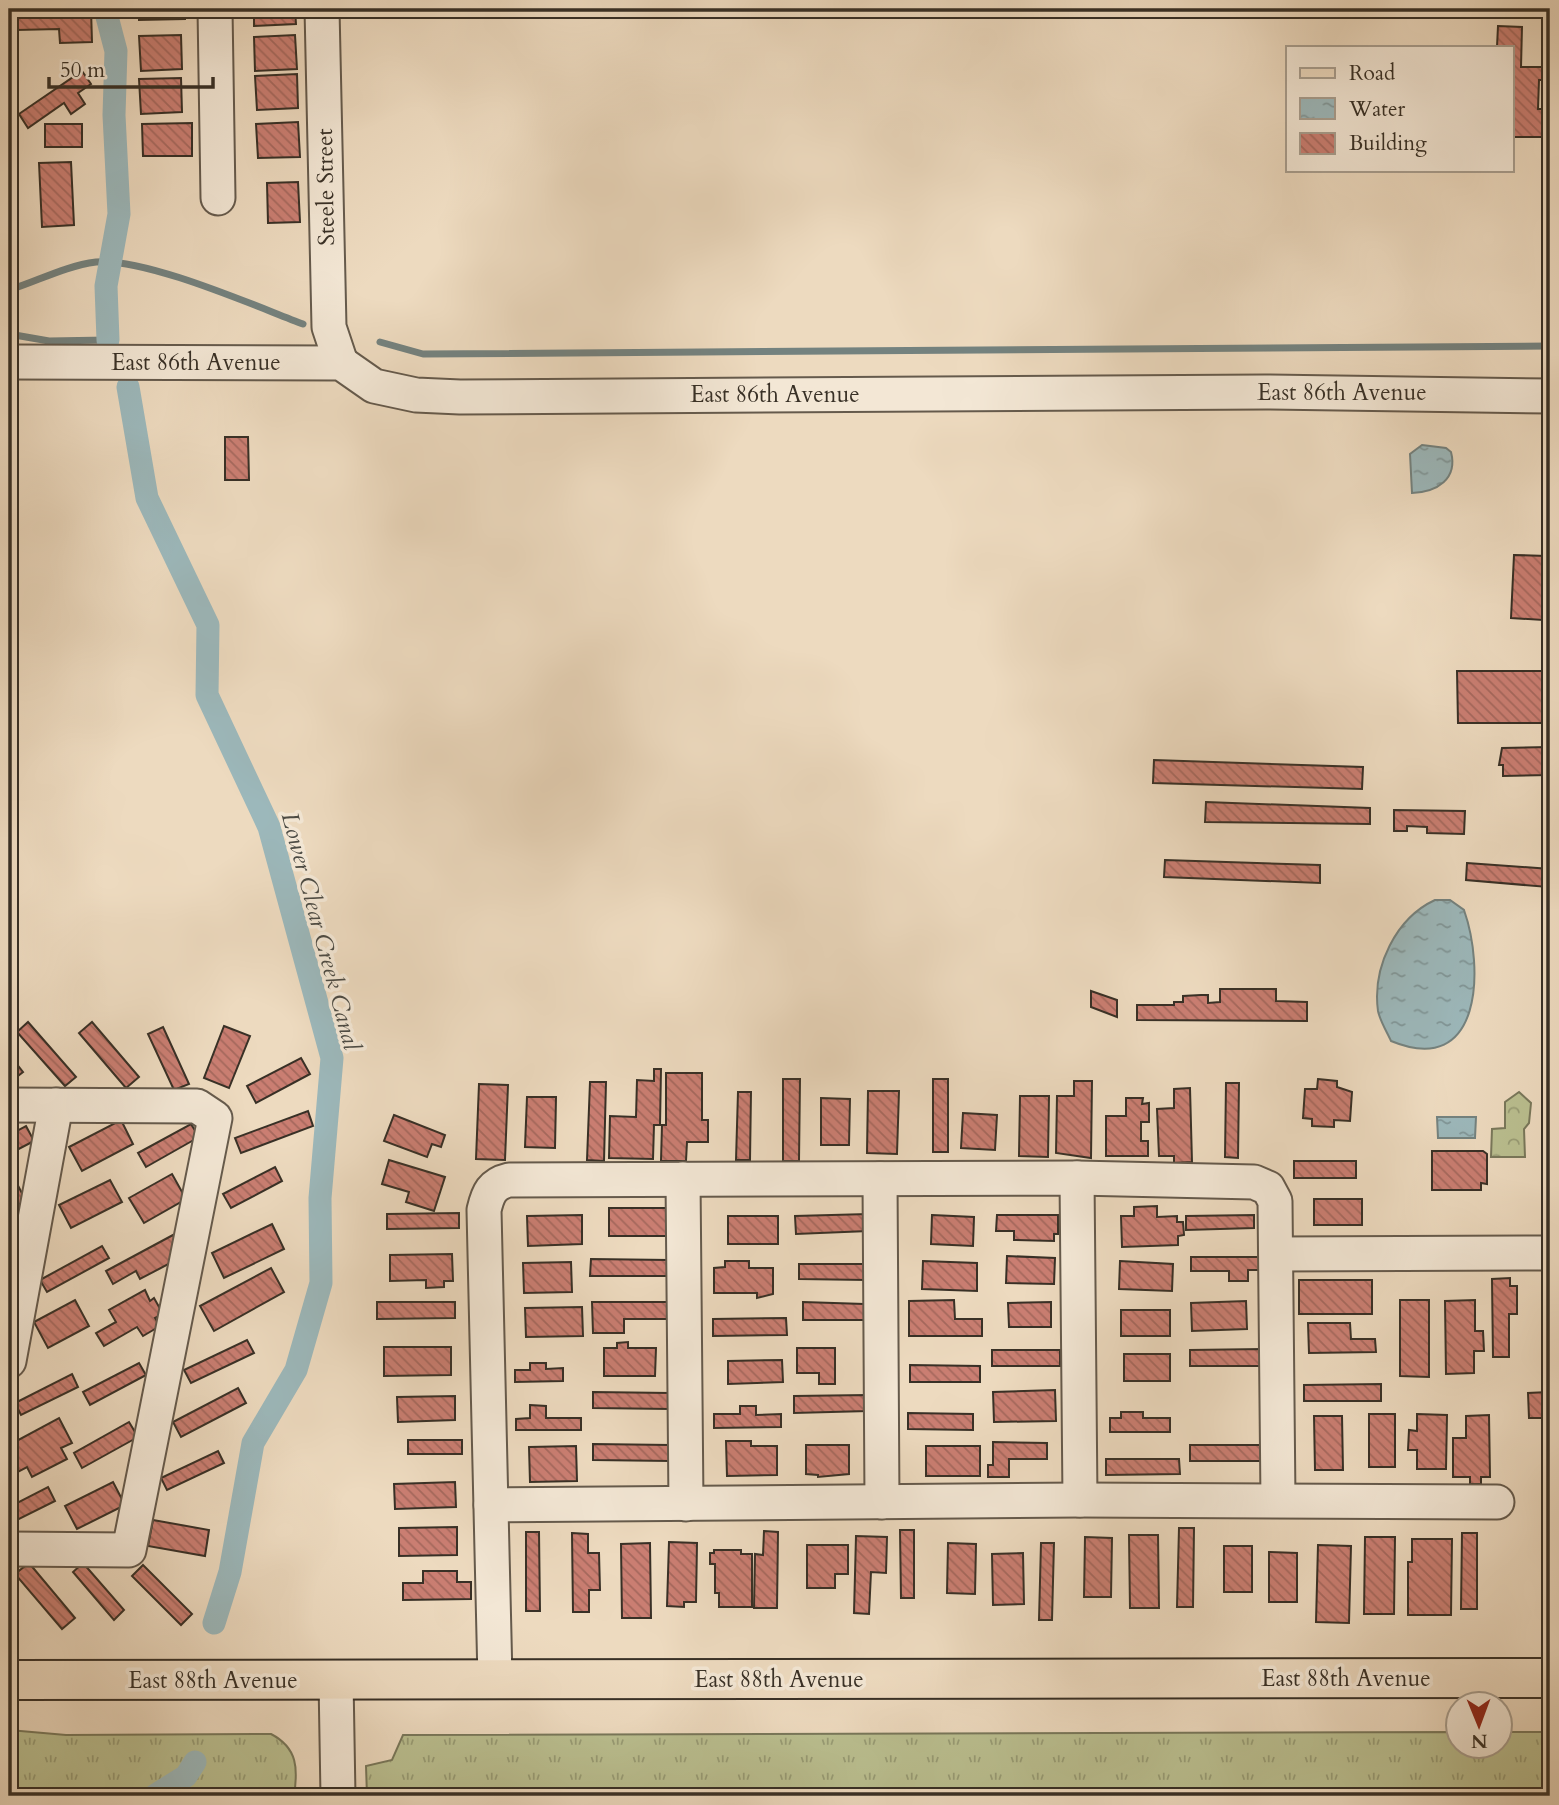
<svg xmlns="http://www.w3.org/2000/svg" width="1559" height="1805" viewBox="0 0 1559 1805" font-family="Cardo,serif">
<style>
.grass{fill:url(#grass-tufts);stroke:#79785b;stroke-width:2}
.forest{fill:url(#forest-crowns);stroke:#79785b;stroke-width:2}
.water{fill:url(#water-ripples);stroke:#74827f;stroke-width:2}
.lines{fill:none;stroke-linecap:round;stroke-linejoin:round}
.stream{stroke:#74827f;stroke-width:7}
.canal{stroke:#9cb8bb;stroke-width:23}
.building{fill:url(#building-back-hatch);stroke:#383026;stroke-width:2}
.minor-casing{stroke:#655a4c;stroke-width:37}
.major-casing{stroke:#383026;stroke-width:42}
.minor{stroke:#f3e7d5;stroke-width:33}
.major{stroke:#eddabf;stroke-width:38}
.labels{text-anchor:middle;stroke-width:7;stroke-linejoin:round;paint-order:stroke}
.street-label{font-size:23px;fill:#383026;stroke:#f3e7d5}
.water-label{font-size:24px;font-style:italic;fill:#4c4b44;stroke:#f3e7d5}
</style>
<defs>
<pattern id="grass-tufts" width="24" height="20" patternUnits="userSpaceOnUse" patternTransform="scale(1.75)"><rect width="24" height="20" fill="#babf90"/><path d="M3 7l-1-3M5 7V3M7 7l1-3M15 17l-1-3M17 17v-4M19 17l1-3" fill="none" stroke="#989c75"/></pattern>
<pattern id="forest-crowns" width="20" height="18" patternUnits="userSpaceOnUse" patternTransform="scale(1.75)"><rect width="20" height="18" fill="#babf90"/><path d="M2 6a3 3 0 1 1 6 0M12 15a3 3 0 1 1 6 0" fill="none" stroke="#989c75"/></pattern>
<pattern id="water-ripples" width="26" height="14" patternUnits="userSpaceOnUse" patternTransform="scale(1.75)"><rect width="26" height="14" fill="#9cb8bb"/><path d="M2 4q2-2 4 0t4 0M15 11q2-2 4 0t4 0" fill="none" stroke="#809698"/></pattern>
<pattern id="building-back-hatch" width="6" height="6" patternUnits="userSpaceOnUse" patternTransform="scale(1.75)"><rect width="6" height="6" fill="#ca7e72"/><path d="M-1 5l2 2M0 0l6 6M5-1l2 2" fill="none" stroke="#a5685d"/></pattern>
</defs>
<rect width="100%" height="100%" fill="#eddabf"/>
<filter id="stains"><feTurbulence type="fractalNoise" baseFrequency=".00286" numOctaves="4"/><feColorMatrix values="0 0 0 0 .2 0 0 0 0 .09 0 0 0 0 .02 0 0 0 .5 -.17"/></filter>
<radialGradient id="worn" r=".72"><stop offset=".6" stop-color="#630" stop-opacity="0"/><stop offset="1" stop-color="#630" stop-opacity=".3"/></radialGradient>
<!-- grass -->
<g class="grass">
<path d="M9 1730 66 1735 271 1734C298 1748 298 1769 294 1796H9Z"/>
<path d="M1457 1732 1458 1745H1500V1732H1550V1796H367L366 1766 392 1760 403 1735Z"/>
</g>
<!-- forest -->
<path class="forest" d="M1519 1092 1531 1103 1529 1123 1524 1129 1525 1157H1491L1492 1129 1505 1128V1102Z"/>
<!-- water -->
<g class="water">
<path d="M1422 445 1446 448 1451 452C1458 479 1437 492 1412 493L1410 454Z"/>
<path d="M1435 900H1450L1464 910C1484 967 1483 1079 1391 1041 1387 1032 1380 1021 1378 1011 1372 967 1396 918 1435 900Z"/>
<path d="M1437 1117H1476L1475 1138H1438Z"/>
</g>
<g class="lines">
<!-- stream -->
<g class="stream">
<path d="M9 290C38 281 65 266 96 262 144 257 255 306 303 324"/>
<path d="M9 334 49 341 108 340"/>
<path d="M380 342 423 354 1550 346"/>
</g>
<!-- canal -->
<g class="canal">
<path d="M105 9 116 51 114 115 119 214 106 286 108 340"/>
<path d="M128 387 147 498 208 625 207 695 269 827 332 1058 320 1198 321 1283 296 1370 253 1443 230 1572 214 1623"/>
<path d="M154 1796 186 1776 195 1762"/>
</g>
</g>
<!-- building -->
<g class="building">
<path d="M53 9H91L92 42 60 43 59 29 17 30 16 14H53Z"/>
<path d="M139 9H185V19L139 20Z"/>
<path d="M254 9H295L296 24 254 26Z"/>
<path d="M1498 26 1522 27 1521 67H1546L1547 32H1550V80H1539L1538 109H1550V137H1512V47H1497Z"/>
<path d="M181 35 182 69 141 71 139 36Z"/>
<path d="M295 35 297 69 255 71 254 37Z"/>
<path d="M82 71 91 84 78 93 85 104 71 114 64 103 28 128 19 114Z"/>
<path d="M297 74 298 108 257 110 255 76Z"/>
<path d="M181 78 182 112 141 114 139 79Z"/>
<path d="M298 122 300 157 258 158 256 124Z"/>
<path d="M192 123V156H143L142 124Z"/>
<rect x="45" y="124" width="37" height="23"/>
<path d="M71 162 74 225 42 227 39 163Z"/>
<path d="M298 182 300 222 268 223 267 183Z"/>
<path d="M225 437H248L249 480H225Z"/>
<path d="M1514 555 1546 556 1543 620 1511 618Z"/>
<path d="M1457 671H1550V723H1458Z"/>
<path d="M1548 747V775L1503 776V765H1499L1502 748Z"/>
<path d="M1154 760 1363 767 1362 789 1153 783Z"/>
<path d="M1206 802 1370 808V824L1205 822Z"/>
<path d="M1394 810 1465 811 1464 834 1427 833V827L1407 826V831H1394Z"/>
<path d="M1165 860 1320 865V883L1164 877Z"/>
<path d="M1467 863 1550 869 1548 887 1466 880Z"/>
<path d="M1220 989H1276V1001L1307 1002V1021L1137 1020V1005H1174V1002H1183V996L1201 995H1208V1003L1220 1002Z"/>
<path d="M1091 991 1117 1000V1017L1091 1007Z"/>
<path d="M28 1022 76 1077 65 1086 17 1032Z"/>
<path d="M92 1022 139 1077 126 1088 79 1033Z"/>
<path d="M224 1026 250 1036 229 1088 204 1078Z"/>
<path d="M163 1027 189 1084 174 1090 148 1034Z"/>
<path d="M9 1054 23 1072 9 1083Z"/>
<path d="M301 1058 310 1074 256 1103 247 1086Z"/>
<path d="M654 1069H661L660 1125H654L653 1159 609 1158 610 1116 636 1117 637 1080 654 1081Z"/>
<path d="M666 1073H702V1120H708V1142H687L686 1161H661L662 1125H666Z"/>
<path d="M783 1079H800L799 1161H783Z"/>
<rect x="933" y="1079" width="15" height="73"/>
<path d="M1318 1079 1337 1081V1087L1352 1092 1350 1121 1334 1120V1127L1312 1126V1119L1303 1118 1305 1089H1317Z"/>
<path d="M1074 1081H1092L1091 1158 1056 1153 1057 1096H1074Z"/>
<path d="M590 1082H606L604 1161 587 1160Z"/>
<path d="M1226 1083H1239L1238 1158 1225 1157Z"/>
<path d="M479 1084 508 1085 505 1160 476 1159Z"/>
<path d="M1190 1088 1192 1162 1174 1163V1156H1159L1157 1109 1174 1108V1089Z"/>
<path d="M868 1091H899L897 1154 867 1153Z"/>
<path d="M738 1092H751L750 1160H736Z"/>
<path d="M1020 1096H1049L1048 1157 1019 1156Z"/>
<path d="M527 1097H556L555 1148 525 1147Z"/>
<path d="M821 1098 850 1099 849 1145H821Z"/>
<path d="M1126 1098H1143L1142 1104 1149 1103V1122H1141V1141H1148V1156H1106V1116H1126Z"/>
<path d="M308 1111 313 1126 241 1153 235 1138Z"/>
<path d="M963 1113 997 1115 995 1150 961 1148Z"/>
<path d="M394 1115 445 1135 441 1147 432 1144 427 1157 384 1141Z"/>
<path d="M121 1120 133 1144 82 1171 69 1147Z"/>
<path d="M191 1124 199 1137 146 1167 138 1153Z"/>
<path d="M26 1126 34 1141 9 1154V1135Z"/>
<path d="M1432 1151H1483L1487 1154V1184L1481 1183V1190H1432Z"/>
<path d="M389 1160 445 1177 434 1211 406 1202 409 1192 382 1184Z"/>
<rect x="1294" y="1161" width="62" height="17"/>
<path d="M275 1167 282 1181 231 1208 223 1194Z"/>
<path d="M12 1174 26 1201 9 1209V1176Z"/>
<path d="M172 1174 186 1199 144 1223 129 1198Z"/>
<path d="M110 1180 122 1202 71 1228 59 1205Z"/>
<rect x="1314" y="1199" width="48" height="26"/>
<path d="M1157 1206V1217L1177 1216V1222H1183L1184 1235 1178 1236V1245L1122 1247 1121 1216H1134V1207Z"/>
<path d="M609 1208H668L667 1236H609Z"/>
<path d="M459 1213V1228L387 1229V1214Z"/>
<path d="M868 1214V1231L796 1234 795 1216Z"/>
<path d="M582 1215V1244L528 1246 527 1216Z"/>
<path d="M932 1215 974 1217 973 1246 931 1244Z"/>
<path d="M997 1215H1058V1234H1054V1241L1014 1240V1231H996Z"/>
<path d="M1254 1215V1228L1186 1230V1216Z"/>
<rect x="728" y="1216" width="50" height="28"/>
<path d="M272 1224 284 1249 224 1278 212 1253Z"/>
<path d="M173 1235 179 1248 176 1260 140 1279 136 1271 113 1284 106 1271Z"/>
<path d="M102 1246 109 1258 47 1292 40 1280Z"/>
<path d="M452 1254 453 1281H444V1287L426 1288V1280L390 1281V1255Z"/>
<path d="M1007 1256 1055 1258 1054 1284 1006 1283Z"/>
<path d="M1191 1257H1259V1270H1248V1281H1229V1271H1191Z"/>
<path d="M591 1259 669 1260V1276H590Z"/>
<path d="M725 1261H749V1268H773V1294L757 1298V1293H714V1268L725 1267Z"/>
<path d="M923 1261 977 1263V1291L922 1289Z"/>
<path d="M1120 1261 1173 1264 1172 1291 1119 1289Z"/>
<path d="M571 1262 572 1292 524 1293 523 1263Z"/>
<path d="M799 1264H867V1280L799 1279Z"/>
<path d="M271 1268 284 1292 214 1331 200 1306Z"/>
<path d="M1510 1278V1286H1517V1314H1509V1357H1493L1492 1279Z"/>
<rect x="1299" y="1280" width="73" height="34"/>
<path d="M145 1290 150 1301 154 1298 163 1314 155 1318 160 1326 143 1336 137 1327 104 1346 96 1333 116 1322 109 1310Z"/>
<path d="M75 1300 89 1326 48 1348 34 1322Z"/>
<path d="M954 1300 955 1319H982V1336H909V1301Z"/>
<path d="M1400 1300H1429V1377L1400 1376Z"/>
<path d="M1475 1300V1331H1483L1484 1351H1474V1373L1446 1374 1445 1301Z"/>
<path d="M1246 1301 1247 1329 1192 1331 1191 1303Z"/>
<path d="M377 1302H455V1318L377 1319Z"/>
<path d="M592 1302H670V1319H624V1333H593Z"/>
<path d="M803 1302 864 1304V1320H803Z"/>
<path d="M1051 1302V1327H1009L1008 1303Z"/>
<path d="M582 1307 583 1336 526 1337 525 1308Z"/>
<rect x="1121" y="1310" width="49" height="26"/>
<path d="M786 1318 787 1335 713 1336V1319Z"/>
<path d="M1308 1323H1350L1351 1339H1375L1376 1352 1309 1353Z"/>
<path d="M247 1340 254 1353 191 1383 184 1370Z"/>
<path d="M628 1342V1348H656L655 1376H604V1348H617V1343Z"/>
<path d="M384 1347H451V1375L384 1376Z"/>
<path d="M797 1348H835V1384H819V1373H797Z"/>
<path d="M1263 1349V1366H1190V1350Z"/>
<rect x="992" y="1350" width="68" height="16"/>
<rect x="1124" y="1354" width="46" height="27"/>
<path d="M782 1360 783 1382 728 1384V1361Z"/>
<path d="M139 1363 146 1375 90 1405 83 1392Z"/>
<path d="M530 1363H546V1369L563 1368V1381L515 1382V1370H530Z"/>
<path d="M910 1365 980 1366V1382H910Z"/>
<path d="M72 1374 78 1387 21 1415 15 1403Z"/>
<path d="M1381 1384V1401H1304V1385Z"/>
<path d="M238 1388 246 1403 181 1437 173 1422Z"/>
<path d="M1055 1390 1056 1421 994 1422 993 1392Z"/>
<path d="M593 1392 670 1393V1409L593 1408Z"/>
<path d="M1548 1392 1549 1418H1529L1528 1393Z"/>
<path d="M867 1395 868 1411 794 1413V1396Z"/>
<path d="M455 1396V1420L398 1422 397 1397Z"/>
<path d="M530 1405 546 1406V1418H581V1430H516V1419L530 1418Z"/>
<path d="M740 1406H756V1415L781 1414V1427L714 1428V1414H740Z"/>
<path d="M1121 1412H1143V1418H1170V1432H1110V1418H1121Z"/>
<path d="M908 1413 973 1414V1430L908 1429Z"/>
<rect x="1369" y="1414" width="26" height="53"/>
<path d="M1417 1414 1447 1415 1446 1469H1417V1450H1408L1409 1430 1417 1431Z"/>
<path d="M1489 1415 1490 1477H1481V1484H1470V1477H1453V1438H1466V1416Z"/>
<path d="M1314 1416H1342L1343 1470H1315Z"/>
<path d="M59 1418 72 1443 61 1448 67 1459 32 1477 27 1467 12 1475 9 1458 14 1456 9 1445Z"/>
<path d="M129 1422 138 1437 82 1468 74 1453Z"/>
<rect x="408" y="1440" width="54" height="14"/>
<path d="M726 1441H751V1446H777V1475L727 1476Z"/>
<path d="M993 1442 1047 1443V1459H1009V1477H988V1465H993Z"/>
<path d="M593 1444 670 1445V1461L593 1460Z"/>
<path d="M806 1445H849V1474L818 1477V1475L806 1474Z"/>
<rect x="1190" y="1445" width="73" height="16"/>
<path d="M576 1446 577 1481 530 1482 529 1447Z"/>
<rect x="926" y="1446" width="54" height="30"/>
<path d="M218 1451 224 1463 167 1490 161 1478Z"/>
<path d="M1106 1459H1179L1180 1474 1106 1475Z"/>
<path d="M113 1482 125 1505 77 1529 65 1506Z"/>
<path d="M455 1482 456 1507 395 1509 394 1484Z"/>
<path d="M48 1487 55 1501 9 1524V1507Z"/>
<path d="M153 1520 209 1530 205 1556 148 1546Z"/>
<path d="M457 1527V1555L399 1556V1528Z"/>
<path d="M1179 1528H1194L1193 1607H1177Z"/>
<path d="M900 1530H914V1598H901Z"/>
<path d="M764 1531 778 1532 777 1608H754L755 1554 763 1555Z"/>
<path d="M526 1532H539L540 1611H526Z"/>
<path d="M572 1533 588 1534V1553H599L600 1590H589V1612H573Z"/>
<path d="M1462 1533H1477V1609H1461Z"/>
<path d="M1129 1535H1158L1159 1608H1130Z"/>
<path d="M856 1536 887 1537 886 1573 871 1572 869 1614 854 1613Z"/>
<path d="M1085 1537 1112 1538 1111 1597H1084Z"/>
<path d="M1365 1537H1395L1394 1614H1364Z"/>
<path d="M1412 1539H1452L1451 1615H1408V1562H1412Z"/>
<path d="M669 1542 697 1543 696 1602H684V1607L667 1606Z"/>
<path d="M650 1543 651 1618H622L621 1544Z"/>
<path d="M948 1543 976 1544 975 1594 947 1593Z"/>
<path d="M1041 1543H1054L1052 1620H1039Z"/>
<path d="M807 1545H848V1574H835V1588H807Z"/>
<path d="M1318 1545 1351 1546 1349 1623 1316 1622Z"/>
<rect x="1224" y="1546" width="28" height="46"/>
<path d="M714 1550H741V1554H752V1607H719V1593H715V1564H710V1553H714Z"/>
<path d="M1269 1552 1297 1553V1602H1269Z"/>
<path d="M1023 1553 1024 1604 993 1605 992 1554Z"/>
<path d="M29 1563 75 1618 62 1629 15 1574Z"/>
<path d="M83 1563 124 1610 114 1620 73 1572Z"/>
<path d="M143 1565 192 1614 181 1625 132 1576Z"/>
<path d="M423 1571H457V1582H471V1599L403 1600V1583H423Z"/>
</g>
<g class="lines">
<defs>
<g id="minor">
<path d="M215 9 218 198"/>
<path d="M322 9 329 327 341 363"/>
<path d="M9 362 341 363 374 386 416 395 460 397 1265 392 1550 396"/>
<path d="M9 1105 197 1106 215 1118 129 1550 9 1549"/>
<path d="M1077 1178 1080 1500"/>
<path d="M683 1179 686 1504"/>
<path d="M880 1179 882 1502"/>
<path d="M1278 1254 1550 1253"/>
<path d="M9 1361 56 1105"/>
<path d="M491 1505 1080 1500 1497 1502"/>
<path d="M495 1679 484 1210C488 1193 492 1184 509 1180L1077 1178 1254 1182 1268 1188 1275 1201 1278 1500"/>
<path d="M336 1680 338 1796"/>
</g>
<path id="major" d="M9 1680 1550 1678"/>
</defs>
<!-- minor casing -->
<use href="#minor" class="minor-casing"/>
<!-- major casing -->
<use href="#major" class="major-casing"/>
<!-- minor -->
<use href="#minor" class="minor"/>
<!-- major -->
<use href="#major" class="major"/>
</g>
<g class="labels">
<!-- street labels -->
<g class="street-label">
<text transform="translate(325 187) rotate(-91)" y="8">Steele Street</text>
<text x="196" y="370">East 86th Avenue</text>
<text x="1342" y="400">East 86th Avenue</text>
<text x="775" y="402">East 86th Avenue</text>
<text x="1346" y="1686">East 88th Avenue</text>
<text x="779" y="1687">East 88th Avenue</text>
<text x="213" y="1688">East 88th Avenue</text>
</g>
<!-- water labels -->
<g class="water-label">
<text transform="translate(321 931) rotate(75)" y="8">Lower Clear Creek Canal</text>
</g>
</g>
<!-- margin -->
<rect width="1559" height="1805" fill="none" stroke="#eddabf" stroke-width="35"/>
<rect x="10" y="10" width="1538" height="1784" fill="none" stroke="#383026" stroke-width="3.5"/>
<rect x="18" y="18" width="1524" height="1770" fill="none" stroke="#383026" stroke-width="2"/>
<!-- legend -->
<rect x="1286" y="46" width="228" height="126" fill="#f3e7d5" stroke="#a89e8f" stroke-width="2"/>
<rect x="1300" y="68" width="35" height="10" fill="#eddabf" stroke="#a89e8f" stroke-width="2"/>
<text x="1349" y="80" font-size="21" fill="#383026">Road</text>
<rect x="1300" y="98" width="35" height="21" fill="url(#water-ripples)" stroke="#a89e8f" stroke-width="2"/>
<text x="1349" y="116" font-size="21" fill="#383026">Water</text>
<rect x="1300" y="133" width="35" height="21" fill="url(#building-back-hatch)" stroke="#a89e8f" stroke-width="2"/>
<text x="1349" y="150" font-size="21" fill="#383026">Building</text>
<!-- north arrow -->
<g transform="translate(1479 1725) rotate(179)"><circle r="33" fill="#f3e7d5" stroke="#a89e8f" stroke-width="2"/>
<path d="M0-5L12 26L0 18L-12 26Z" fill="#8f2418"/>
<text y="-10" font-size="19" font-weight="bold" text-anchor="middle" fill="#383026">N</text>
</g>
<!-- scale -->
<path d="M49 77v10h164v-10" fill="none" stroke="#383026" stroke-width="3.5"/>
<text x="60" y="77" font-size="21" fill="#383026" stroke="#f3e7d5" stroke-width="5" paint-order="stroke">50 m</text>
<rect width="100%" height="100%" filter="url(#stains)"/>
<rect width="100%" height="100%" fill="url(#worn)"/>
</svg>
